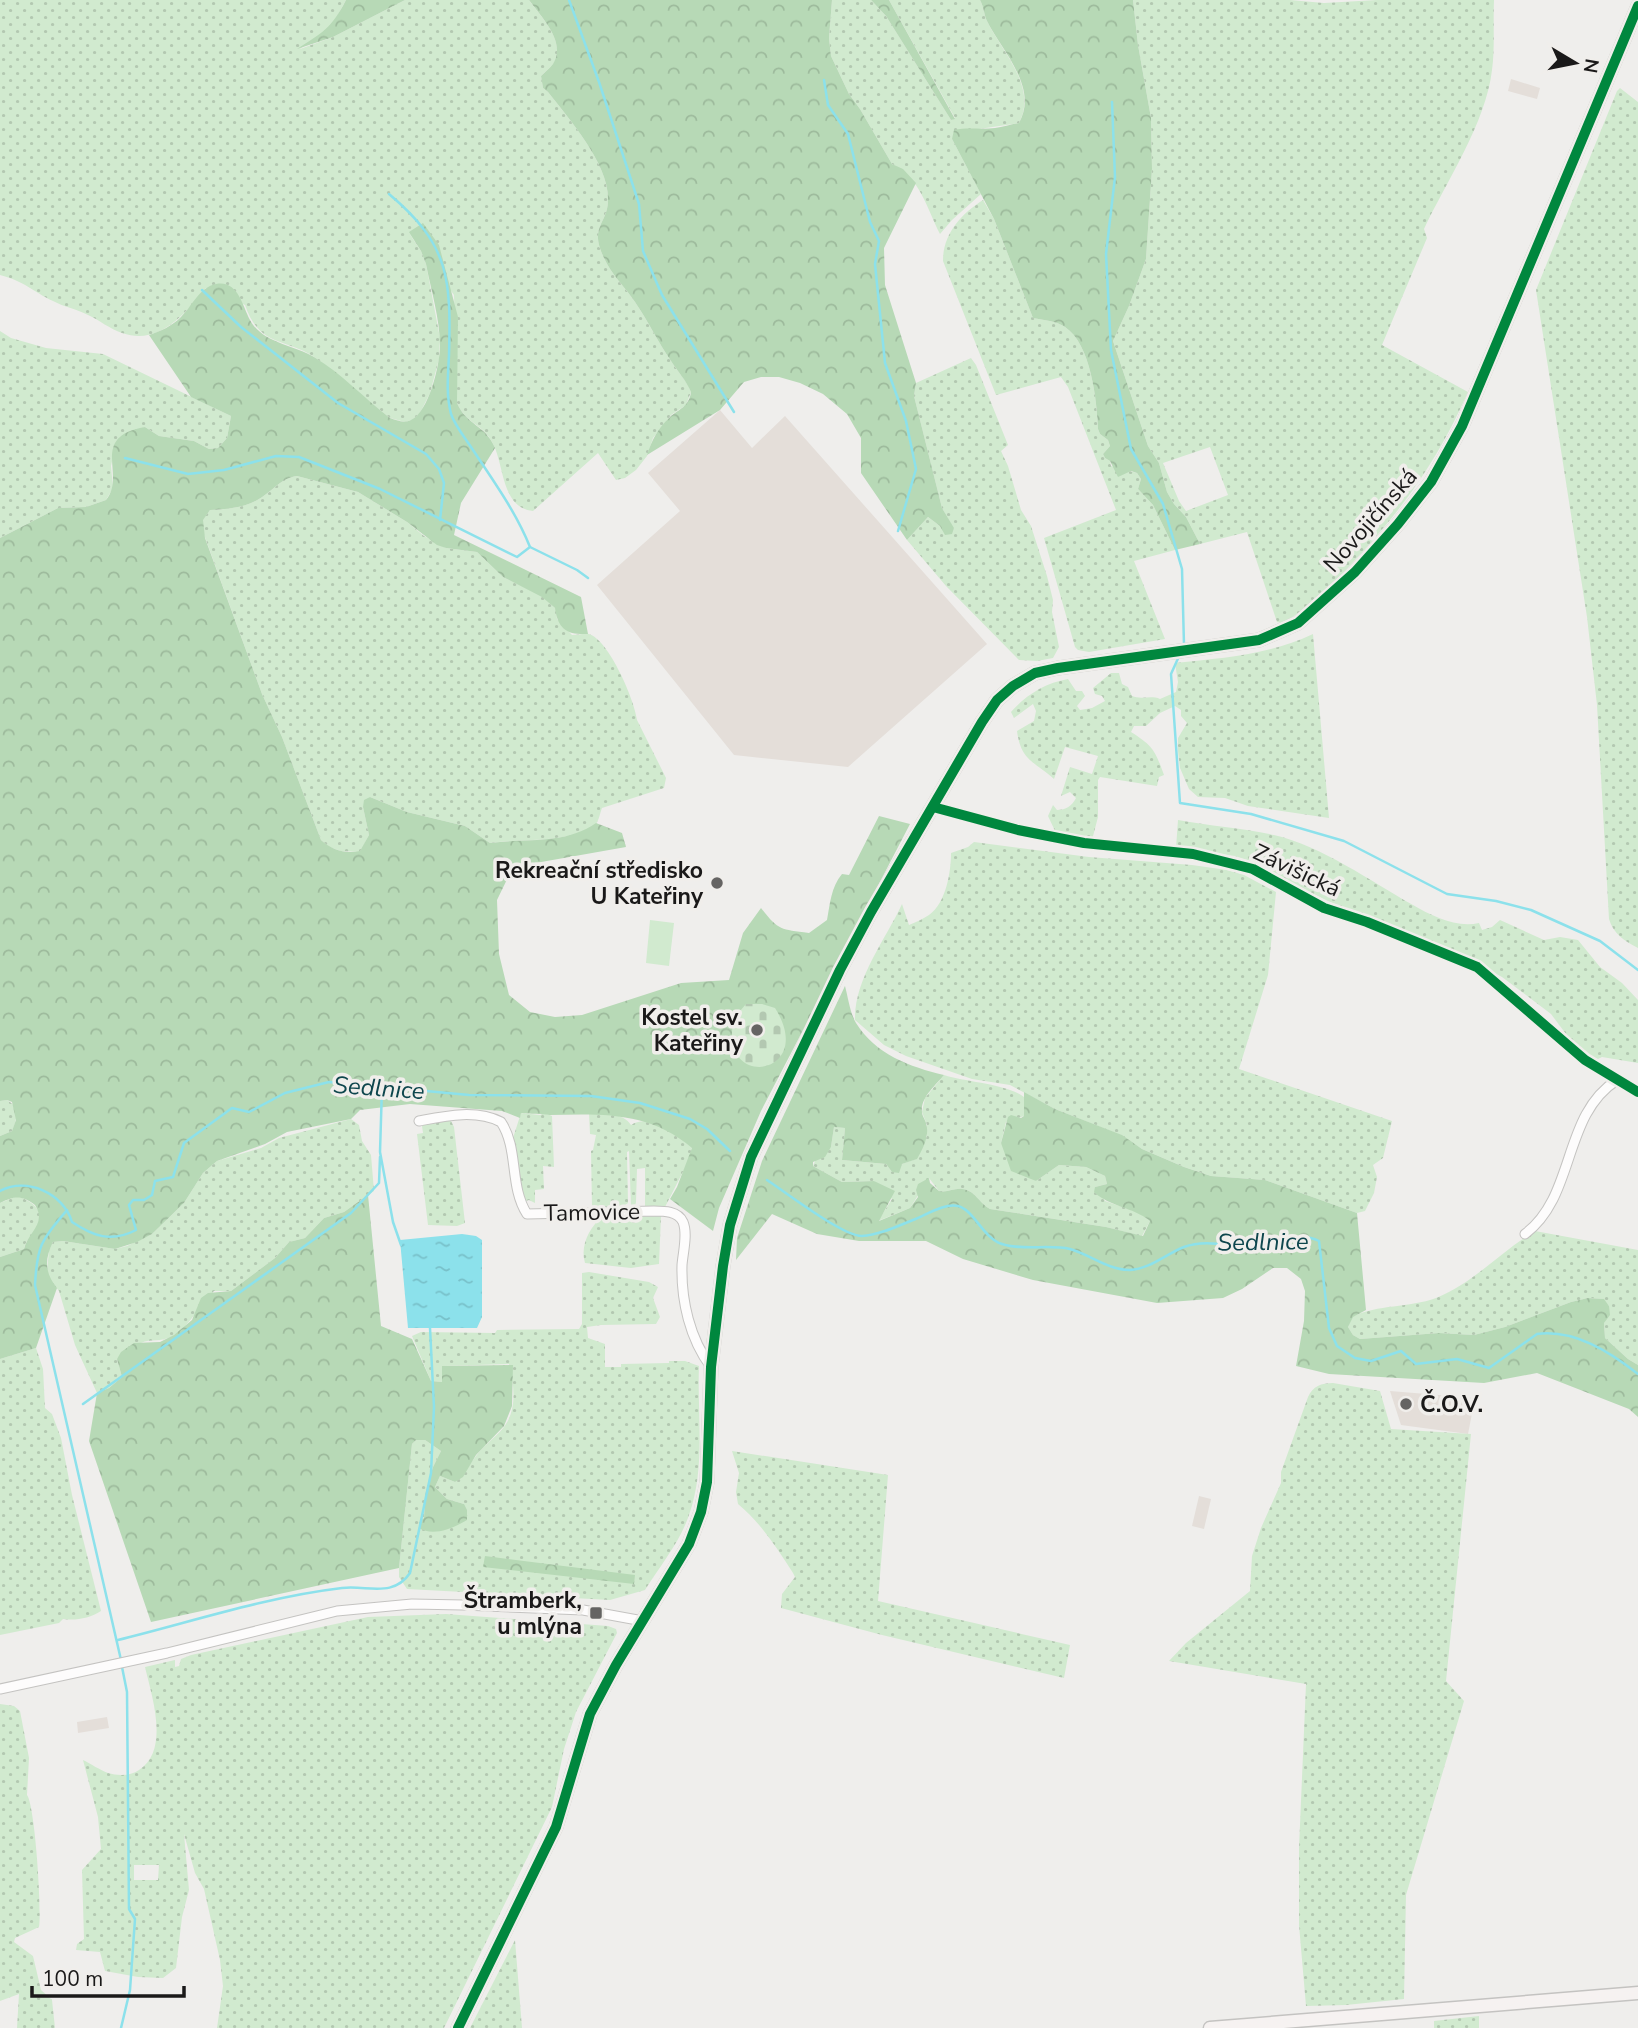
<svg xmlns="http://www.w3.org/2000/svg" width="1638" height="2028" viewBox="0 0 1638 2028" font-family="'Nunito Sans',sans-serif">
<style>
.built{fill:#e4ded9}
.grass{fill:url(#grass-dots);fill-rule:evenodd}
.forest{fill:url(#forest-crowns)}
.cemetery{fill:url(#cemetery-stones)}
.garden{fill:#d1eacf}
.water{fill:url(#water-ripples)}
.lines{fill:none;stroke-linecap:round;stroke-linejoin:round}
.stream{stroke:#8ce1eb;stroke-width:2.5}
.street-casing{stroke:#c4c3c1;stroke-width:11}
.secondary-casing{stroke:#c4c3c1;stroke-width:15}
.street{stroke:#fdfcfc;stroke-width:9}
.secondary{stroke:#f6f2f1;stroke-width:12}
.cycleway-casing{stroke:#f0eeeb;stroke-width:15}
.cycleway{stroke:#00873e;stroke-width:10}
.poi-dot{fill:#656463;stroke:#f0eeeb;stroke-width:2.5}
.labels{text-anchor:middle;stroke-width:7;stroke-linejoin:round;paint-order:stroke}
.street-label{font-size:23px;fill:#1a1919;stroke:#f0eeeb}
.poi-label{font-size:23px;font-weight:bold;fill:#1a1919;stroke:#f0eeeb;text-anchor:end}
.water-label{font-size:24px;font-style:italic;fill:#0e464d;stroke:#f0eeeb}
</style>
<defs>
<pattern id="grass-dots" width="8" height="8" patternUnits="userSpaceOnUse" patternTransform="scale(1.75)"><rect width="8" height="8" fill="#d1eacf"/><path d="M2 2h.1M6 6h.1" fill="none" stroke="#b3c8b1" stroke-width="1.8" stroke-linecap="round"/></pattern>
<pattern id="forest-crowns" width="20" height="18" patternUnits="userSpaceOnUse" patternTransform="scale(1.75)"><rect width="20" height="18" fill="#b7d9b6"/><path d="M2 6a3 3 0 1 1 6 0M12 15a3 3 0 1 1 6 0" fill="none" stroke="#9dba9c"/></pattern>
<pattern id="cemetery-stones" width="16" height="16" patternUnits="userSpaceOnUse" patternTransform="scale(1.75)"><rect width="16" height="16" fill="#d1eacf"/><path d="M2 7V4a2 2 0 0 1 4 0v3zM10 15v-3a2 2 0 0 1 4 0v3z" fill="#b3c8b1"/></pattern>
<pattern id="water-ripples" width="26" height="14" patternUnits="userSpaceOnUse" patternTransform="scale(1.75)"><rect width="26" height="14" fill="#8ce1eb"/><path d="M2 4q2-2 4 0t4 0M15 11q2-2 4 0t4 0" fill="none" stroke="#78c0c9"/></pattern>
</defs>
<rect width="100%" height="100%" fill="#efeeec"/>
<!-- built -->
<g class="built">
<path d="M1511 79 1540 88 1537 99 1508 91Z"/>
<path d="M720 410 752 448 785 416 987 644 848 767 734 755 597 585 680 511 648 473Z"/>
<path d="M1390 1391 1475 1398 1468 1434 1401 1425Z"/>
<path d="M1199 1496 1211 1499 1204 1529 1192 1526Z"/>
<path d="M107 1717 109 1728 78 1733 77 1722Z"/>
</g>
<!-- grass -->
<g class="grass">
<path d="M0 0H346L335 20 325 32 300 49 333 37 405 0H529C541 17 566 41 554 63 551 67 545 72 541 76L543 88 548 92C569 119 608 163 608 198 609 224 588 226 604 258 611 274 625 287 635 302 648 321 658 342 671 361 678 372 687 381 691 392L686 405 671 415 653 438 647 456 636 470 625 478 616 480 598 453 533 511C503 508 504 470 495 448 485 423 467 426 457 403L454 295 409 233 421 251 426 264 440 338 439 359 430 393 420 413 412 420 405 422 390 418C365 399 342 377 317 359 287 337 260 349 245 305L206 288C185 314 159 346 122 333 110 329 99 320 88 315 77 309 64 307 53 301 32 291 24 281 0 275Z"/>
<path d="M832 0H871L886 16 951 120 955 118 889 0H980C984 7 984 15 987 21 1002 52 1038 87 1019 123L972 130 952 139 981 194 952 220 940 234C927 209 920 177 892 164L860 109 849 94 831 56 829 38Z"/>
<path d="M1133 0H1290L1324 3 1377 0H1494C1493 23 1495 48 1492 70 1486 123 1446 182 1424 229L1427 238 1382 345 1468 392C1437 461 1406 505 1355 560 1333 584 1311 608 1282 623L1277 622 1247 532 1200 544 1186 517 1174 504 1167 492 1159 463 1148 446 1113 341 1129 306 1146 259 1152 169 1151 118 1138 45ZM1210 447 1228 495 1186 511 1179 501 1163 463Z"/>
<path d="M1620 88 1638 102V948C1624 941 1613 933 1609 919L1597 705 1587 617 1536 290 1617 91Z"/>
<path d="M983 200 994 219 1033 318C1044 320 1056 321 1065 327 1091 344 1097 401 1098 429L1100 434 1108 440 1110 446 1103 454 1105 458 1110 461 1111 466 1137 473 1141 479 1138 489 1153 505 1175 550 1134 561 1165 639 1089 652 1078 650 1075 647 1044 538 1116 510 1068 387 1061 377 996 395 943 261C943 234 961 214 983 200Z"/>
<path d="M0 331 11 338 46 348 103 354 231 416 227 438 218 448 209 449 194 441 159 436 145 427 116 443 111 466 113 488 106 500 86 507 58 508 0 538Z"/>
<path d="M971 358 976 365 1008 445 1001 451 1008 466 1021 510 1031 526 1047 576 1053 600 1052 612 1059 647 1053 658 1037 661 1019 660 946 586 907 540 928 517 940 526 954 529 942 508 914 396 916 383Z"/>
<path d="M297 476 358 492 407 522 424 536 446 548 477 552 503 577 542 596 556 609 557 619 572 635C577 635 584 633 589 634 609 640 635 701 637 720L666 778 664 788 602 808C600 813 599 820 596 824 579 843 514 839 490 843L465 826 407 812 370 797 363 807 369 835 360 852 341 851 329 847 321 840 282 737 262 694 202 529 203 519 210 510C227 509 244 508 259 499 273 491 281 478 297 476Z"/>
<path d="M1313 634 1329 818 1248 806 1225 798 1198 797 1189 789 1180 768 1178 751V738L1187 723 1181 716V710L1175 706 1160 713 1146 726H1134L1131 732C1153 746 1155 750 1164 775L1159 777 1157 786 1100 777 1098 780V817L1092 840 1056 833 1048 816 1053 805 1057 810C1066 810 1072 806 1076 798L1070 792 1061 796 1070 767 1092 774 1098 756 1065 747 1054 779C1034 761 1021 761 1017 731L1034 721 1036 711 1033 704 1014 718 1011 712C1026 695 1045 683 1068 679L1076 691H1082L1085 696 1077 706 1080 710 1092 708 1105 701 1102 696 1095 694 1093 688 1111 673H1119L1122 684 1128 687 1132 696C1141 700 1151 695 1160 699L1176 692 1178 682 1175 663C1223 658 1269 655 1313 634Z"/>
<path d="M1178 820C1210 826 1242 828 1274 835 1322 846 1370 881 1413 905 1432 916 1456 928 1479 923L1482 930 1492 927 1500 920 1544 940 1560 937 1578 940 1600 967 1622 983 1638 1000V1063L1602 1057 1596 1060 1578 1050 1551 1014 1502 977 1444 947 1330 902 1273 874 1272 868 1235 856 1176 848Z"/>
<path d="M974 842 1089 857 1192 865 1227 870 1244 875 1276 892 1268 975 1239 1069 1392 1121 1383 1158 1373 1165 1377 1177 1374 1193 1365 1211 1357 1213 1265 1180 1211 1176 1184 1167 1142 1149 1121 1135 1055 1109 1010 1085 972 1079 906 1056 884 1045 855 1020C854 979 886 939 902 904L909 925C916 922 923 919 929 915 946 903 951 872 951 853L968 847Z"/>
<path d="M944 1075C966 1082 1007 1084 1024 1097V1116L1006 1122 1001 1143 1030 1177 1036 1181 1059 1165 1086 1167 1105 1176 1107 1184 1095 1187 1105 1201 1140 1213 1150 1221 1142 1236 1106 1227 990 1209C979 1203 975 1190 962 1189 954 1188 947 1193 939 1191L929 1178 910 1208 878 1221 892 1199 874 1181 842 1182 813 1166 816 1159 831 1147 834 1127 845 1128 842 1160 886 1164 892 1172 902 1164 916 1159 927 1136V1125L922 1112 925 1098Z"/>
<path d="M7 1100C20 1107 17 1120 12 1131L0 1136V1101Z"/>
<path d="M521 1113 540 1115 545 1113 552 1116 554 1167 543 1166 544 1189 535 1190V1203L529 1200 523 1202 515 1158 513 1138Z"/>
<path d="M589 1113C603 1114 623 1112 631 1125 650 1112 677 1135 692 1147L690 1158 665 1207H645V1168L637 1169 636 1202 635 1207 631 1206 629 1151 627 1152 628 1203 622 1207H592L591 1151 593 1150 596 1135 590 1134Z"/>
<path d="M351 1119 359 1125 362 1141 371 1155 374 1191 344 1212 324 1218 305 1238 289 1242 275 1258 231 1291H214C199 1305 191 1325 173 1336 160 1343 151 1338 141 1343 133 1347 125 1354 117 1359L122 1377 109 1388 97 1393 75 1345 59 1291 50 1280 47 1271 49 1250 53 1242 63 1241 115 1249 127 1246 152 1234 184 1203 203 1173 217 1161 261 1148 279 1138Z"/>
<path d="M450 1119 454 1127 465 1223 457 1226 428 1225 417 1134 423 1133 422 1126 432 1120Z"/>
<path d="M17 1196C33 1201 47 1212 36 1230 31 1237 26 1239 24 1249L0 1257V1203Z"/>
<path d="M661 1216 659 1264 631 1268 585 1263C581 1249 586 1235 595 1224V1217Z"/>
<path d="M1535 1231 1638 1250V1365L1628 1359 1605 1338 1604 1323 1609 1306 1603 1299 1588 1298 1571 1302 1505 1327 1474 1335 1439 1333 1360 1339 1353 1335 1348 1327 1352 1317C1378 1304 1409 1308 1436 1298 1474 1283 1501 1251 1535 1231Z"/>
<path d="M589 1272 649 1282 658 1287 653 1298 660 1317 656 1324 601 1325 587 1327 588 1338 605 1344V1367H621V1364L669 1363V1361H685L699 1366C697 1415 706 1468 689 1515 680 1542 660 1566 645 1590L610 1600 407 1589 399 1577V1568L412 1444 416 1440H425L441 1451 433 1467 425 1494 424 1518 419 1522V1528L464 1504 447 1499 435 1487 440 1476 455 1482C465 1475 468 1466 476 1456 483 1446 495 1438 503 1428 518 1410 514 1384 509 1364L443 1366 442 1382 431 1381 412 1336 421 1332 495 1333 497 1330 579 1329 582 1324V1273Z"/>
<path d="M36 1348 43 1369 45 1408 52 1414 61 1438 72 1495 101 1611C90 1618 76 1621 63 1619L59 1623 0 1635V1359Z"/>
<path d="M1333 1383 1380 1391 1391 1429 1471 1434 1446 1681 1464 1701 1406 1895 1404 1999 1346 2005 1306 2006 1299 1925V1848L1306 1684 1169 1661 1186 1643 1250 1591 1252 1556 1261 1528 1281 1483V1472L1308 1397C1313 1386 1321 1383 1333 1383Z"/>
<path d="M732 1451 888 1475 878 1601 1070 1645 1064 1678 882 1635 781 1608 782 1594 795 1577 793 1573C777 1548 761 1523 738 1504L736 1492 739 1473Z"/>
<path d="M446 1614 608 1626 616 1629 617 1633 576 1712 564 1749 552 1807 444 2028H217L223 1986 220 1960 204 1889 195 1873 184 1834 189 1890 182 1917 176 1968 163 1978 138 1977 105 1971 100 1952 76 1950 77 1944 84 1939 82 1870 101 1849 98 1817 83 1760C91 1764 100 1770 108 1773 118 1776 131 1776 139 1770 170 1750 152 1697 145 1667L175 1660V1667L179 1666 181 1659 191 1655 368 1617ZM134 1865H159L158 1880H134Z"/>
<path d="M0 1704 14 1706 20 1711 29 1758 27 1795C35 1805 42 1911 39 1927L15 1938 14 1942 33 1956 41 1990 52 2000 55 2028H17L19 1994 0 2001Z"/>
<path d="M515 1940 522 2028H470Z"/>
<path d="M1479 2016V2028H1434V2021Z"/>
</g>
<!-- forest -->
<g class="forest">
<path d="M346 0H405L333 37 297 49C323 32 331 29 346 0Z"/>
<path d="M529 0H832L829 38 831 56 849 94 860 109 892 164 903 169 916 183 884 248 885 285 916 383 914 396 942 508 954 528 952 534 945 535 940 526 928 517 907 540 861 473V438L847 414 823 394 800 383 779 377H761L744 382 720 410 647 455C652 440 658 428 670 417 679 409 689 407 691 392 686 380 678 372 671 361 658 342 648 321 635 302 625 287 611 274 604 258 588 226 609 224 608 198 608 163 569 119 548 92L543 88 541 76C545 72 550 68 553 64 567 42 541 17 529 0Z"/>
<path d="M871 0H889L955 119 951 120 886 16Z"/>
<path d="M980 0H1133L1138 45 1151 118 1152 169 1146 259 1129 306 1113 341 1148 446 1159 463 1167 492 1174 504 1186 517 1200 544 1175 550 1153 505 1138 489 1141 479 1137 473 1131 471 1118 477 1110 461 1105 458 1103 454 1110 446 1108 440 1100 434 1098 429C1097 401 1091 344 1065 327 1056 321 1044 320 1033 318L994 219 952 139 954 130C968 127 981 130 995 128 1003 127 1011 124 1019 123 1039 88 1002 51 987 21 984 15 984 7 980 0Z"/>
<path d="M423 223 439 245 458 317 457 403C467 426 485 424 495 448L461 503 454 535 581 597 588 634C568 635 558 630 555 608L542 597 503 577 477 552 446 548 437 545 407 522 358 492 297 476C281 478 273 491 259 499 244 508 227 509 210 510L203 520 205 538 262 694 282 737 321 840C332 850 345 854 360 851L369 835 363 807 364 800 370 797 407 812 465 826 490 843C526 838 565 845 596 823L622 833 626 847 513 867 497 900 499 954 509 995 530 1012 555 1017 582 1015 681 983 729 980 743 933 761 908C779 931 780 929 809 933L827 920C830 904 831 887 842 874L849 875 879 816 910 824 761 1111 719 1208 713 1231 670 1199 677 1187 692 1148C649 1111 602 1114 549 1115 546 1114 527 1114 521 1113L520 1118 502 1111 410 1104 360 1110 351 1119 287 1132 265 1144 217 1161 203 1173 184 1203 152 1234 137 1242 115 1249 63 1241 53 1242C44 1260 45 1273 57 1288L36 1348 0 1359V1257L24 1249C28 1232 47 1224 35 1205 21 1195 15 1196 0 1203V1136L12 1131 16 1120 12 1102 7 1100 0 1101V538L58 508 86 507 106 500C127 475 88 437 145 427L159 436 194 441 209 449 218 448 227 438 231 416 191 397 149 335C161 331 172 326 181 317 192 306 200 287 216 284 238 280 242 305 250 320 262 343 294 345 314 357 341 373 365 399 390 418 396 420 404 424 411 420 429 412 440 364 440 346 440 319 431 290 426 264L421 251 409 232Z"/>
<path d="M845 986C848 997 850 1013 856 1023 875 1054 910 1067 944 1075 936 1085 920 1098 922 1112 922 1116 925 1119 926 1123 930 1135 923 1149 917 1159L902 1164 899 1173 892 1172 886 1164 842 1160 845 1128 834 1127 831 1147 825 1157 813 1162V1166L842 1182 874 1181 895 1191 879 1221 910 1208 918 1197 916 1190 918 1184 929 1178 930 1183 939 1191C947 1193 954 1188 962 1189 975 1190 979 1203 990 1209L1106 1227 1143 1236 1150 1221C1133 1207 1110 1207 1094 1192L1095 1187 1107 1184 1105 1176 1086 1167 1059 1165 1036 1181 1011 1171 1001 1143 1008 1117 1011 1115 1021 1118 1024 1116V1092L1055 1109 1122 1135 1142 1149 1184 1167 1211 1176 1265 1180 1357 1213 1366 1310 1353 1317 1348 1327 1353 1335 1360 1339 1439 1333 1474 1335 1505 1327 1571 1302 1588 1298 1604 1299 1609 1306 1610 1315 1604 1323 1605 1338 1628 1359 1638 1365V1417L1629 1409 1537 1373 1484 1383 1329 1374 1296 1366 1304 1321 1305 1291 1301 1279 1287 1268H1273L1242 1289 1223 1298 1157 1303 1033 1280 963 1259 926 1241H859L817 1234 772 1214 736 1260 737 1238 762 1161Z"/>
<path d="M368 1195 381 1326 412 1339 431 1381 442 1382V1366L513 1365 512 1406 504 1426 476 1455 463 1477 455 1482 440 1476 435 1487 447 1499 464 1504 467 1510V1520C454 1528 433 1537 419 1528V1522L424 1518 425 1494 433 1467 441 1451 425 1440H416L412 1444 399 1568 151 1622 89 1441 97 1393 109 1388 122 1377 117 1359 121 1352 134 1343 160 1342 174 1335 192 1320 201 1298 208 1293 231 1291 275 1258 289 1242 305 1238 324 1218 344 1212Z"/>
<path d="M485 1556 635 1575 634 1584 483 1567Z"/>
</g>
<!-- cemetery -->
<path class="cemetery" d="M746 1004H762L775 1008C814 1070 735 1088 732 1038 731 1023 736 1015 746 1004Z"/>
<!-- garden -->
<path class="garden" d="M650 920 674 923 669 966 646 963Z"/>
<!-- water -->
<path class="water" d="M462 1234 476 1236 482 1240V1317L477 1328H408L400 1240Z"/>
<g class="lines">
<!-- stream -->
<g class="stream">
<path d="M569 0 599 82 639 204 643 251 662 295 734 412"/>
<path d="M824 80 828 105 848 134 870 222 879 241 875 264 885 363 906 421 916 469 898 531"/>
<path d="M1112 102 1115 177 1106 254 1111 350 1131 449 1163 504 1182 569 1184 645"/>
<path d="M389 194C450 245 451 280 449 355 448 375 446 395 451 414 455 426 466 439 473 450 494 482 516 512 530 547L577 570 588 578"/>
<path d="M202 290 241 327 338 403 426 454 439 469 444 483 440 520"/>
<path d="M125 458 188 474 224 470 276 456 299 457 380 489 517 557 530 547"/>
<path d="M1180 654 1171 674 1180 803 1251 814 1344 841 1447 894 1496 901 1531 910 1600 941 1638 970"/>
<path d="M382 1087 380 1152 393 1222 401 1245"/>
<path d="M767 1180C785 1192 844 1237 862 1236 879 1235 898 1226 913 1220 926 1215 944 1203 958 1206 974 1210 983 1238 1002 1244 1023 1251 1049 1244 1070 1249 1091 1255 1108 1270 1130 1270 1150 1269 1166 1254 1184 1247 1208 1238 1233 1248 1257 1247 1279 1245 1297 1230 1319 1241L1329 1328 1337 1346 1355 1358 1371 1361 1401 1351 1416 1364 1457 1359 1489 1368 1537 1334C1574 1329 1610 1352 1638 1374"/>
<path d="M0 1191C27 1177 63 1193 72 1222 93 1236 111 1243 136 1230L129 1205 133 1200H144L152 1195 155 1181 173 1177 184 1143 232 1108 249 1112 285 1093 329 1082 469 1095 591 1096 640 1103 690 1119 707 1129 730 1151"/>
<path d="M67 1210C41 1241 37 1245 35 1285L121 1660"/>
<path d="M83 1404 351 1213 379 1183 380 1157"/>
<path d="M118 1640C191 1622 266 1597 342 1588 368 1585 393 1598 410 1573L431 1473 434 1407 430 1328"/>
<path d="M121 2028 130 1990 135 1919 129 1909 127 1692 122 1667"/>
</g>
<defs>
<g id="street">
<path d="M933 807 1018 830 1084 843 1193 854 1253 869 1324 908 1367 922 1477 967 1585 1060 1638 1092"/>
<path d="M419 1121C445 1116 476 1109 501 1122 519 1149 509 1186 527 1214L654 1211C664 1211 678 1211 683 1222 688 1234 683 1252 682 1265 681 1301 690 1339 711 1367"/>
<path d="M1525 1234C1576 1196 1562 1115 1617 1080"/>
<path d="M0 1689 167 1653 337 1611 412 1604 463 1605 583 1610 643 1621"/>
</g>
<g id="secondary">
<path d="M458 2028 556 1827 590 1714 616 1665 689 1544 701 1512 707 1482 711 1367 723 1266 730 1225 751 1157 840 970 871 912 982 722 997 700 1013 686 1035 673 1058 668 1259 640 1298 623 1355 572 1398 524 1431 482 1462 426 1638 6"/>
<path d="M1210 2028 1638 1993"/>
</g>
</defs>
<!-- street casing -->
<use href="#street" class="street-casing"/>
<!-- secondary casing -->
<use href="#secondary" class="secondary-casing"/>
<!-- street -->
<use href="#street" class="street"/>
<!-- secondary -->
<use href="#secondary" class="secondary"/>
<defs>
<g id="cycleway">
<path d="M933 807 1018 830 1084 843 1193 854 1253 869 1324 908 1367 922 1477 967 1585 1060 1638 1092"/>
<path d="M458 2028 556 1827 590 1714 616 1665 689 1544 701 1512 707 1482 711 1367 723 1266 730 1225 751 1157 840 970 871 912 982 722 997 700 1013 686 1035 673 1058 668 1259 640 1298 623 1355 572 1398 524 1431 482 1462 426 1638 6"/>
</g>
</defs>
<!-- cycleway casing -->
<use href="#cycleway" class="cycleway-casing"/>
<!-- cycleway -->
<use href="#cycleway" class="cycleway"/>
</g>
<!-- markers -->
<g class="poi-dot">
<circle cx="717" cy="883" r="7"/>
<circle cx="757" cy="1030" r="7"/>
<circle cx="1406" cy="1404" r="7"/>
<rect x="589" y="1606" width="14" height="14" rx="3.5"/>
</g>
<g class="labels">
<!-- street labels -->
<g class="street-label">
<text transform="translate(1370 520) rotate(-49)" y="8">Novojičínská</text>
<text transform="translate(1297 870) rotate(25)" y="8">Závišická</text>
<text transform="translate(592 1212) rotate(-1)" y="8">Tamovice</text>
</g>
<!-- poi labels -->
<g class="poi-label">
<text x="703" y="878">Rekreační středisko<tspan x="703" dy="26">U Kateřiny</tspan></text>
<text x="743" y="1025">Kostel sv.<tspan x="743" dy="26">Kateřiny</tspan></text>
<text x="1420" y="1412" text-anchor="start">Č.O.V.</text>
<text x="582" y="1608">Štramberk,<tspan x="582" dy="26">u mlýna</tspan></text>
</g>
<!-- water labels -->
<g class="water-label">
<text transform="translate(379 1088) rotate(4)" y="8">Sedlnice</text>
<text transform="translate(1263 1242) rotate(-1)" y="8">Sedlnice</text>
</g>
</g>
<!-- north arrow -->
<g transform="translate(1575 63) rotate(100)" stroke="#f0eeeb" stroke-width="5" paint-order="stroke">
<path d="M0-5L12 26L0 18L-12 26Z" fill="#1a1919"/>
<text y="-10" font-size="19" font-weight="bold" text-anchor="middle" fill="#1a1919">N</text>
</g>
<!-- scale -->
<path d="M32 1986v10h152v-10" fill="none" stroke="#1a1919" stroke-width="3.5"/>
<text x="42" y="1986" font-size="21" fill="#1a1919" stroke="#f0eeeb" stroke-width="5" paint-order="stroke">100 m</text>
</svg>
